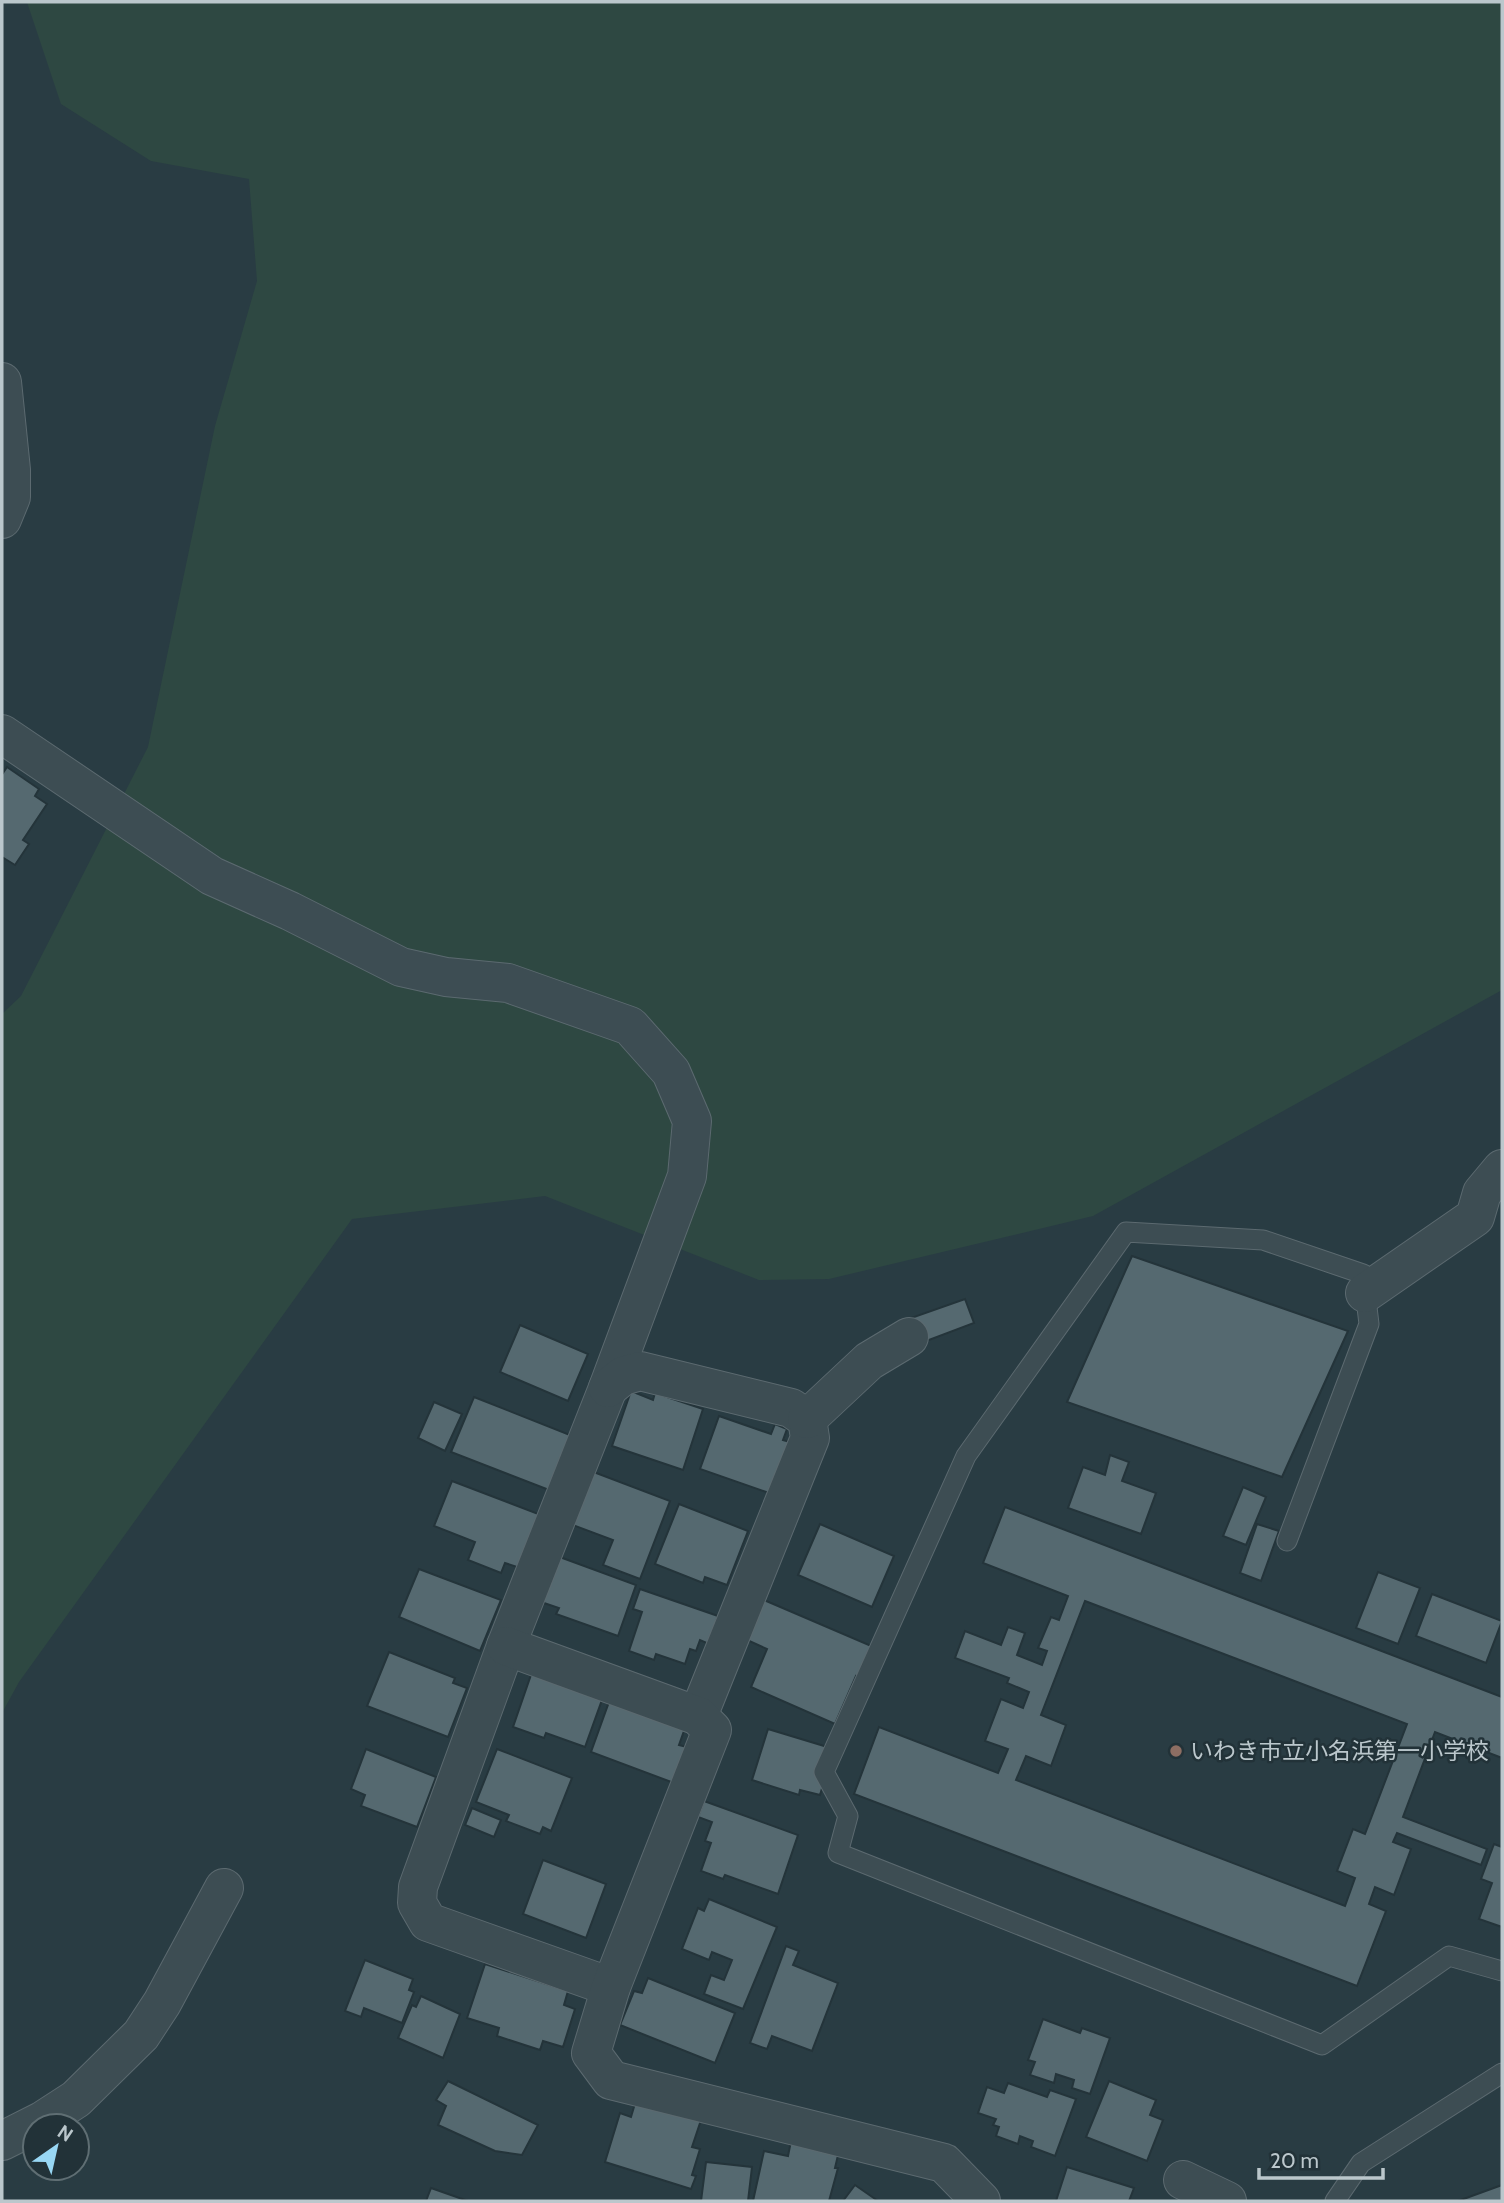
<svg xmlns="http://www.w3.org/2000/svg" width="1504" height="2203" viewBox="0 0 1504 2203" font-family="Cabin,'Noto Sans JP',sans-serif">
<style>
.green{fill:#2e4842}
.building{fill:#556970;stroke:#24343a;stroke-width:2;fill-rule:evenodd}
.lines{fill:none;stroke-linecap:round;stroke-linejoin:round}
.lane-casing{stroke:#5c6a70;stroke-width:21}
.street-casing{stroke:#5c6a70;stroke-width:40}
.lane{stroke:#3d4d53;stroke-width:19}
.street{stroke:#3d4d53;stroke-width:38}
.education-dot{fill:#8d6e63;stroke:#223238;stroke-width:2.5}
.labels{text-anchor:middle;stroke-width:5;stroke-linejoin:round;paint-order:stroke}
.poi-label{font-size:23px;fill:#bbc7cc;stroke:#223238;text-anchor:start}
</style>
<rect width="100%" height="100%" fill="#293c43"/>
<!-- green -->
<path class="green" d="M27 2H1502V990L1093 1216 829 1279 759 1280 545 1196 352 1219 19 1682 2 1713V1014L21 996 148 747 215 426 257 281 249 179 151 161 61 104Z"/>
<!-- building -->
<g class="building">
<path d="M7 767 39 789 35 796 47 804 23 840 29 844 15 865 2 857V772L3 773Z"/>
<path d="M1132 1256 1348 1331 1282 1477 1067 1402Z"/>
<path d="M965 1299 974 1323 921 1343 911 1318Z"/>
<path d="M520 1325 588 1354 568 1401 500 1372Z"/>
<path d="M631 1391 653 1400 655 1393 703 1409 683 1470 612 1446Z"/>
<path d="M474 1397 570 1435 549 1490 451 1452Z"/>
<path d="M434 1402 462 1414 445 1451 418 1438Z"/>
<path d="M719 1416 771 1434 775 1424 787 1429 783 1440 790 1442 772 1494 700 1469Z"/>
<path d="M1110 1455 1129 1462 1122 1481 1156 1493 1141 1534 1068 1508 1083 1467 1105 1475Z"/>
<path d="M591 1471 670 1501 640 1579 603 1565 613 1540 570 1524Z"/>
<path d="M452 1481 541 1515 520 1568 505 1563 501 1573 468 1560 475 1542 434 1526Z"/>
<path d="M1243 1487 1266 1497 1246 1545 1223 1536Z"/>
<path d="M679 1504 748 1531 727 1585 705 1577 703 1583 655 1564Z"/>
<path d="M1005 1507 1502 1697V1758L1435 1732 1403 1817 1487 1849 1481 1865 1397 1833 1393 1842 1411 1849 1394 1895 1375 1887 1369 1904 1386 1911 1357 1986 854 1794 879 1727 998 1773 1008 1749 985 1741 1001 1699 1023 1708 1029 1692 1007 1683 1009 1678 955 1658 965 1631 1001 1645 1008 1627 1025 1633 1017 1655 1042 1665 1047 1651 1038 1648 1051 1617 1059 1620 1068 1596 983 1563ZM1085 1601 1407 1724 1365 1834 1353 1829 1337 1871 1355 1878 1345 1906 1016 1780 1026 1756 1051 1766 1066 1725 1041 1715Z"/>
<path d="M820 1524 894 1556 872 1607 798 1575Z"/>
<path d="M1257 1524 1279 1531 1261 1581 1240 1573Z"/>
<path d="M557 1556 636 1585 618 1636 556 1614 559 1608 541 1602Z"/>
<path d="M419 1569 501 1600 480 1651 399 1617Z"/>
<path d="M1378 1572 1420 1588 1398 1644 1356 1628Z"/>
<path d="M640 1589 718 1616 709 1644 700 1640 696 1651 690 1649 685 1664 656 1654 654 1660 629 1651 642 1612 633 1609Z"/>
<path d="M1432 1594 1502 1621 1486 1663 1416 1636Z"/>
<path d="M764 1600 876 1648 863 1680 856 1676 835 1724 751 1687 767 1649 747 1640Z"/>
<path d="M389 1652 455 1678 453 1683 467 1688 448 1737 367 1706Z"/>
<path d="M532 1672 603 1697 585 1747 546 1733 544 1738 513 1727Z"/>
<path d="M609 1702 685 1728 679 1745 687 1747 674 1783 591 1752Z"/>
<path d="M768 1729 834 1749 820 1795 800 1790 799 1795 752 1780Z"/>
<path d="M366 1749 436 1777 417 1827 361 1806 365 1795 351 1789Z"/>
<path d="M497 1749 572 1778 551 1831 543 1827 540 1834 506 1821 509 1815 476 1802Z"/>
<path d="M704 1801 798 1835 778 1894 725 1875 723 1879 701 1871 711 1843 705 1841 712 1822 698 1817Z"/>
<path d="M472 1808 501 1820 494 1837 465 1825Z"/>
<path d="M1494 1844 1502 1847V1927L1479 1919 1492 1883 1481 1879Z"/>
<path d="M543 1860 606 1884 586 1938 523 1914Z"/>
<path d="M709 1899 777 1927 743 2009 704 1994 711 1975 724 1980 732 1960 712 1952 709 1960 682 1949 698 1908 704 1911Z"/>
<path d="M786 1946 799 1951 793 1965 838 1983 812 2051 772 2036 767 2049 750 2043Z"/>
<path d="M365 1960 413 1979 409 1990 414 1992 402 2023 364 2008 361 2017 345 2011Z"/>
<path d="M485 1964 568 1991 564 2005 575 2009 563 2047 543 2041 540 2050 497 2036 499 2028 467 2018Z"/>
<path d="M648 1978 735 2013 715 2063 620 2025 634 1991 642 1993Z"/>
<path d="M421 1996 460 2014 443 2058 398 2038 412 2005 416 2007Z"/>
<path d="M1043 2019 1080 2033 1082 2028 1110 2038 1090 2094 1072 2088 1074 2080 1056 2074 1054 2083 1030 2075 1035 2062 1028 2060Z"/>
<path d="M448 2081 538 2125 522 2155 495 2151 438 2125 446 2106 436 2100Z"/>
<path d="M1109 2081 1156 2100 1150 2115 1163 2120 1147 2161 1086 2137Z"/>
<path d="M1008 2083 1047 2097 1050 2090 1076 2099 1055 2156 1031 2147 1033 2141 1020 2136 1018 2144 996 2136 999 2127 993 2125 996 2119 978 2113 987 2087 1004 2093Z"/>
<path d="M636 2100 701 2120 692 2147 700 2149 692 2175 696 2176 691 2189 605 2162 620 2113 631 2117Z"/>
<path d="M791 2141 839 2151 835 2168H838L829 2201H753L764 2151 788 2156Z"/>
<path d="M706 2162 752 2167 748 2201H701Z"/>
<path d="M1067 2167 1134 2188 1129 2201H1056Z"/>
<path d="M855 2185 878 2201H843Z"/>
<path d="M1502 2185V2201H1458Z"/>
<path d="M431 2188 468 2201H426Z"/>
</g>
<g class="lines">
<defs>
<g id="lane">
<path d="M1287 1541 1369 1324 1363 1274 1263 1240 1126 1232 966 1456 824 1772 848 1816 838 1853 1322 2045 1449 1956 1502 1971"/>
<path d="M1335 2201 1361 2163 1502 2073"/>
</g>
<g id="street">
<path d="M2 382 11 470V497L2 519"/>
<path d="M2 734 212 876 290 911 401 967 446 977 508 983 630 1026 671 1072 692 1121 687 1176 608 1388 506 1646 418 1887 417 1903 428 1922 611 1987"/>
<path d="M1365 1293 1475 1217 1482 1193 1502 1169"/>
<path d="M608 1388 623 1376 640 1371 791 1408 807 1419 810 1438 698 1716"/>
<path d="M807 1419 869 1361 909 1337"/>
<path d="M506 1646 698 1716 712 1730 611 1987 591 2053 611 2080 944 2163 981 2201"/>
<path d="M2 2141 42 2121 76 2099 141 2035 162 2003 224 1888"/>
<path d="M1183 2180 1227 2201"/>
</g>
</defs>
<!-- lane casing -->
<use href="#lane" class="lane-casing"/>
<!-- street casing -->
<use href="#street" class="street-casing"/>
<!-- lane -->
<use href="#lane" class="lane"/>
<!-- street -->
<use href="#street" class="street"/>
</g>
<!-- markers -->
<circle class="education-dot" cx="1176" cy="1751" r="7"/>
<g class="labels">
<!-- poi labels -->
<g class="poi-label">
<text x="1190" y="1759">いわき市立小名浜第一小学校</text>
</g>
</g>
<!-- border -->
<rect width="1504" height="2203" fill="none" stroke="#bbc7cc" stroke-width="7"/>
<!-- north arrow -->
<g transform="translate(56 2147) rotate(34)"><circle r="33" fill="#223238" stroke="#5f6e73" stroke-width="2"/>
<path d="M0-5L12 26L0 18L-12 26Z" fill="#98d7f4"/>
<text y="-10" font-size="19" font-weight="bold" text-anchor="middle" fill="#bbc7cc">N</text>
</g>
<!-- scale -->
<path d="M1259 2168v10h124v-10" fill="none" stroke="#bbc7cc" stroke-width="3.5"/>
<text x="1270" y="2168" font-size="21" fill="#bbc7cc" stroke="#223238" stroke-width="5" paint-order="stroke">20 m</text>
</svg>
